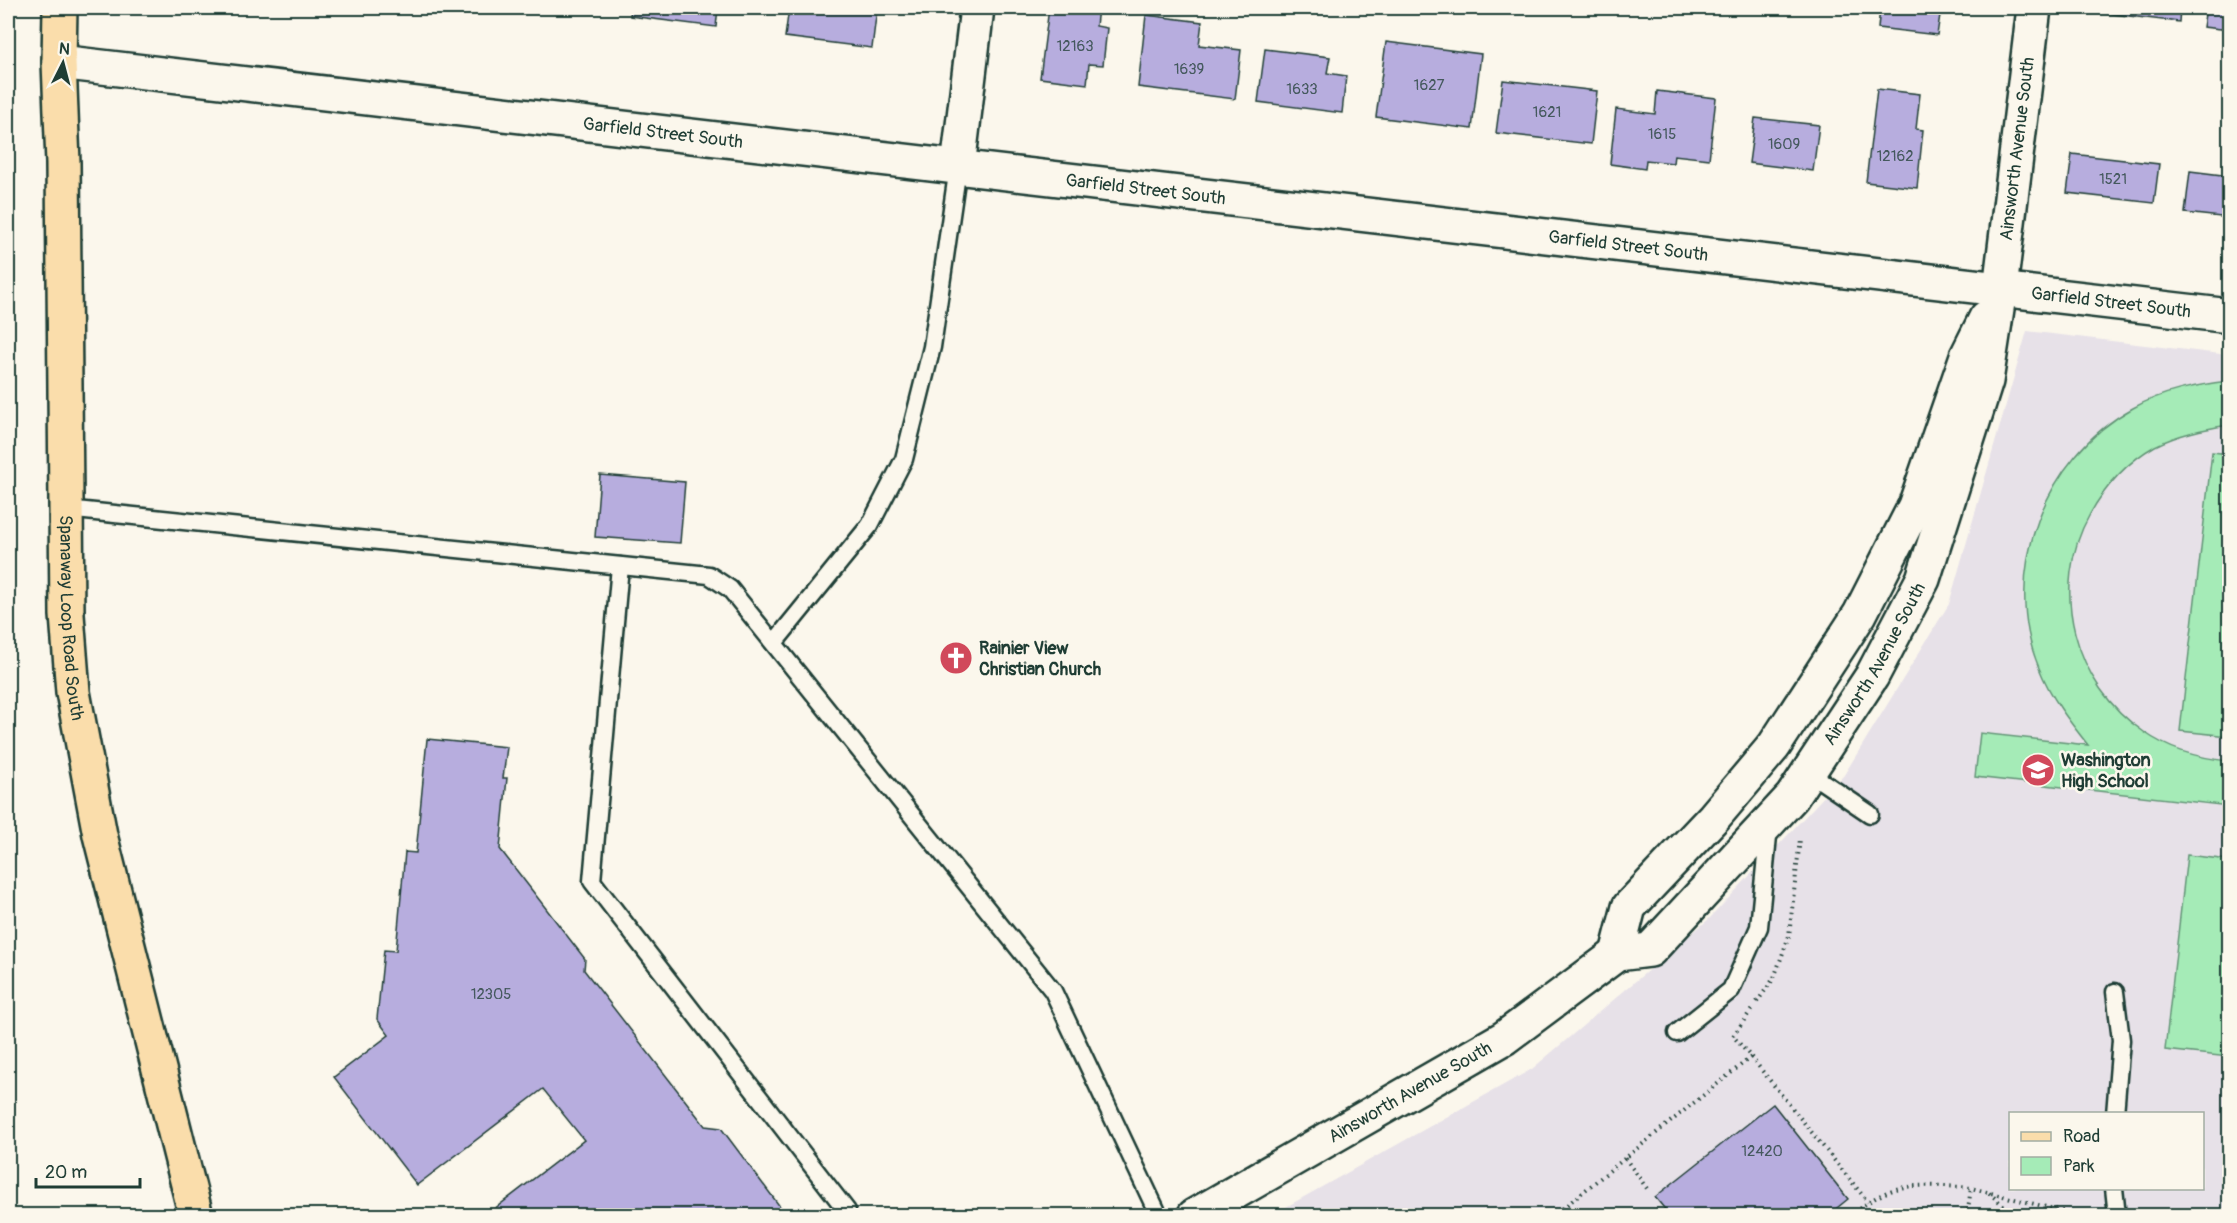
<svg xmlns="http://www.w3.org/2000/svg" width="2237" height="1223" viewBox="0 0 2237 1223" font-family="Pangolin,sans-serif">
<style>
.built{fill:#e7e1e8;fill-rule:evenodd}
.green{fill:#a5ebb7;stroke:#629476;stroke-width:1.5}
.building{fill:#b7adde;stroke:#1f3d34;stroke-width:1.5}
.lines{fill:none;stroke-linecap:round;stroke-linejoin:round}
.lane-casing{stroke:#1f3d34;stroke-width:21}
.street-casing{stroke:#1f3d34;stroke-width:38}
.secondary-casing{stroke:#1f3d34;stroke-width:38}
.primary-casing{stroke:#1f3d34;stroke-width:38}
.path{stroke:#1f3d34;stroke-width:4;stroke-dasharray:1.5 4.5;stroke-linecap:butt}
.lane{stroke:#fbf7ec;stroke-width:16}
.street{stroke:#fbf7ec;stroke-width:33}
.secondary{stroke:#fbf7ec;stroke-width:33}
.primary{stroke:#faddab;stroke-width:33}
.labels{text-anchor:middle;stroke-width:5;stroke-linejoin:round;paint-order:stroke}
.number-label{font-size:15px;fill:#45595e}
.street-label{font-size:18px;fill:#1f3d34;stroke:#fbf7ec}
.poi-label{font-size:18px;font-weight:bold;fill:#1f3d34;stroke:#fbf7ec;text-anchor:start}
</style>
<rect width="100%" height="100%" fill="#fbf7ec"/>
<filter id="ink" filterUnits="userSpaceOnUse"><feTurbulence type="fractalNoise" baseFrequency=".0167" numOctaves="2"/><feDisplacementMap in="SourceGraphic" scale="12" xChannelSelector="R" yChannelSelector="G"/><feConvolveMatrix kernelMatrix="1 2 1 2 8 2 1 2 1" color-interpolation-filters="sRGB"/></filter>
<g filter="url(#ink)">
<!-- built -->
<path class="built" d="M2027 331 2229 355V1215L1270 1216 1532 1069 1710 918 1844 775 1949 604ZM2010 1114H2202V1188H2010Z"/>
<!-- green -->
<g class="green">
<path d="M2229 381V425C2204 429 2179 434 2155 446 2127 462 2105 487 2090 514 2048 588 2074 685 2144 732 2169 750 2199 758 2229 761V806L1975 777 1980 733 2088 745C2069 721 2051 698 2039 668 2000 573 2044 457 2133 408 2163 391 2196 385 2229 381Z"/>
<path d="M2212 452 2229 454V736L2180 731Z"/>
<path d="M2187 855 2229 860V1057L2165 1050Z"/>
</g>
<!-- building -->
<g class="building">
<path d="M631 8H718L716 27 630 16Z"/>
<path d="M789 8H877L872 48 785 37Z"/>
<path d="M1049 8H1098L1096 26 1107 28 1103 65 1089 64 1087 84 1040 78Z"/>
<path d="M1880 8H1941L1937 35 1878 28Z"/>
<path d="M2087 8H2180L2179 22 2087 11Z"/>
<path d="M2206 8H2230V30L2203 27Z"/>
<path d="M1146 15 1202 22 1199 45 1241 50 1235 99 1138 87Z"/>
<path d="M1386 42 1481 54 1472 129 1376 117Z"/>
<path d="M1265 49 1330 57 1327 73 1346 76 1342 113 1258 102Z"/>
<path d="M1503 80 1597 91 1591 144 1496 133Z"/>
<path d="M1877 89 1920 94 1916 129 1923 130 1917 188 1866 182Z"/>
<path d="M1657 91 1716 98 1709 159 1674 155 1673 163 1646 160 1645 169 1610 164 1616 109 1655 114Z"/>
<path d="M1755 118 1819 125 1813 171 1749 163Z"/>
<path d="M2072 154 2159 164 2154 203 2067 193Z"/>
<path d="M2190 171 2230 176V218L2185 213Z"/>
<path d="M600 475 685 482 680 543 595 537Z"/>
<path d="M427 739 507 747 503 778H507L500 849 585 959 584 970 705 1126 721 1128 787 1216H485L584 1140 543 1089 417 1185 334 1077 389 1035 377 1019 384 950 396 951 405 852 416 853Z"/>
<path d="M1773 1104 1848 1199 1827 1216H1665L1668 1213 1655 1197Z"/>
</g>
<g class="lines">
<defs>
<g id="lane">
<path d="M66 509 709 575 730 589 1053 991 1159 1216"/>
<path d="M620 566 592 881 847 1211"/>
<path d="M774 643 870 525 904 459 932 347 958 167"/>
<path d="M1808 772 1870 814"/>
<path d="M1677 1033 1731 990 1759 927 1769 826"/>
<path d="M2115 1114 2121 1040 2115 992"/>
<path d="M2114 1188 2117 1216"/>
</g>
<g id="street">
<path id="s1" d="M59 62 2230 316"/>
<path d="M958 167 977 8"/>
</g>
<g id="secondary">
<path d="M1617 954 1629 907 1714 817 1774 746 1860 614 1915 506 1967 356 1986 318"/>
<path id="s2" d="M1194 1216 1504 1038 1617 954 1650 950 1792 797 1872 676 1923 579 1986 381 2000 289 2034 8"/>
</g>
<g id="primary">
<path id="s3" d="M60 8 59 62 63 163 67 615 73 692 100 835 196 1216"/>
</g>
</defs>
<!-- lane casing -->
<use href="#lane" class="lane-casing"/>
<!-- street casing -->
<use href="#street" class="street-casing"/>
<!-- secondary casing -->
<use href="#secondary" class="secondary-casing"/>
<!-- primary casing -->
<use href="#primary" class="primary-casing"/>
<!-- path -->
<g class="path">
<path d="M1757 1002 1774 978 1789 936 1800 839"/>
<path d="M1751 1057 1868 1202"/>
<path d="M1625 1158 1648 1190"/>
<path d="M1989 1193 2016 1216"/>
<path d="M1553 1216 1751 1057 1733 1036 1752 1009"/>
<path d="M1850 1216C1864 1204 1882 1192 1900 1188 1916 1184 1954 1186 1971 1188L2082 1216"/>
<path d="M1967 1216 1971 1188"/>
</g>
<!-- lane -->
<use href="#lane" class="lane"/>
<!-- street -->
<use href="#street" class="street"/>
<!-- secondary -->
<use href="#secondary" class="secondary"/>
<!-- primary -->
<use href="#primary" class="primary"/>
</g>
</g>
<!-- icons -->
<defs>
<symbol id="church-disc" viewBox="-11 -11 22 22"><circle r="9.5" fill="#d1495b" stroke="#fbf7ec"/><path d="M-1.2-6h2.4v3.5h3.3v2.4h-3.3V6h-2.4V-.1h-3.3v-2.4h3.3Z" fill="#fff"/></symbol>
<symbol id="school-disc" viewBox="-11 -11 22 22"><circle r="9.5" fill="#d1495b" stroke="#fbf7ec"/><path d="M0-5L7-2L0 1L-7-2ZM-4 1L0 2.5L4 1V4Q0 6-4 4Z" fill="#fff"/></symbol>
</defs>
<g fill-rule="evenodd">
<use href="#church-disc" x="937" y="639" width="38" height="38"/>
<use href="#school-disc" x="2019" y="751" width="38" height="38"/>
</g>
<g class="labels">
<!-- number labels -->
<g class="number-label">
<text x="1075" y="51">12163</text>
<text x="1189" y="74">1639</text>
<text x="1429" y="90">1627</text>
<text x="1302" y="94">1633</text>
<text x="1547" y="117">1621</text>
<text x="1662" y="139">1615</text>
<text x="1784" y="149">1609</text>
<text x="1895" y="161">12162</text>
<text x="2113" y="184">1521</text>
<text x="491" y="999">12305</text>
<text x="1762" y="1156">12420</text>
</g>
<!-- street labels -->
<g class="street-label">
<text dy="6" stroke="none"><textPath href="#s1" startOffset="608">Garfield Street South</textPath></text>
<text dy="6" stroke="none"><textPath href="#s2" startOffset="1437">Ainsworth Avenue South</textPath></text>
<text dy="6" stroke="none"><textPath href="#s1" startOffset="1094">Garfield Street South</textPath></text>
<text dy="6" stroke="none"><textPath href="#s1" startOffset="1580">Garfield Street South</textPath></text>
<text dy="6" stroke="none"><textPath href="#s1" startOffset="2066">Garfield Street South</textPath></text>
<text dy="6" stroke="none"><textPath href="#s3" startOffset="610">Spanaway Loop Road South</textPath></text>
<text dy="6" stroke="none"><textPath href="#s2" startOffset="897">Ainsworth Avenue South</textPath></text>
<text dy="6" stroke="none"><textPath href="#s2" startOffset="249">Ainsworth Avenue South</textPath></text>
</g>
<!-- poi labels -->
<g class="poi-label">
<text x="979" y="654">Rainier View<tspan x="979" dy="21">Christian Church</tspan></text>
<text x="2061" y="766">Washington<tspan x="2061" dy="21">High School</tspan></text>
</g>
</g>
<!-- margin -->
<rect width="2237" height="1223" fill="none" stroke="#fbf7ec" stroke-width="30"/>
<rect x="15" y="15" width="2207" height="1193" fill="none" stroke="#1f3d34" stroke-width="2" filter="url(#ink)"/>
<!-- legend -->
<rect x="2009" y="1112" width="195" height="78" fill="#fbf7ec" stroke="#a3ada2" stroke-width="1.5"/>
<rect x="2021" y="1132" width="30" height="9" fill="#faddab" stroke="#a3ada2" stroke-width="1.5"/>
<text x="2063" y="1142" font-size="18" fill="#1f3d34">Road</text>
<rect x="2021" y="1157" width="30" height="18" fill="#a5ebb7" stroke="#a3ada2" stroke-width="1.5"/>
<text x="2063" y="1172" font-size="18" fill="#1f3d34">Park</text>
<!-- north arrow -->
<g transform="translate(63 63) rotate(6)" stroke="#fbf7ec" stroke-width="4.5" paint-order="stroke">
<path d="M0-4.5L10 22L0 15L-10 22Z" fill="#1f3d34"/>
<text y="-9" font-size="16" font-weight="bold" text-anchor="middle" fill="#1f3d34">N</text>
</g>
<!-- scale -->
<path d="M36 1178v9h104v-9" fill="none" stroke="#1f3d34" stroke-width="3"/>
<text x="45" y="1178" font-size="18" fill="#1f3d34" stroke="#fbf7ec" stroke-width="4.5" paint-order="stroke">20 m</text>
</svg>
